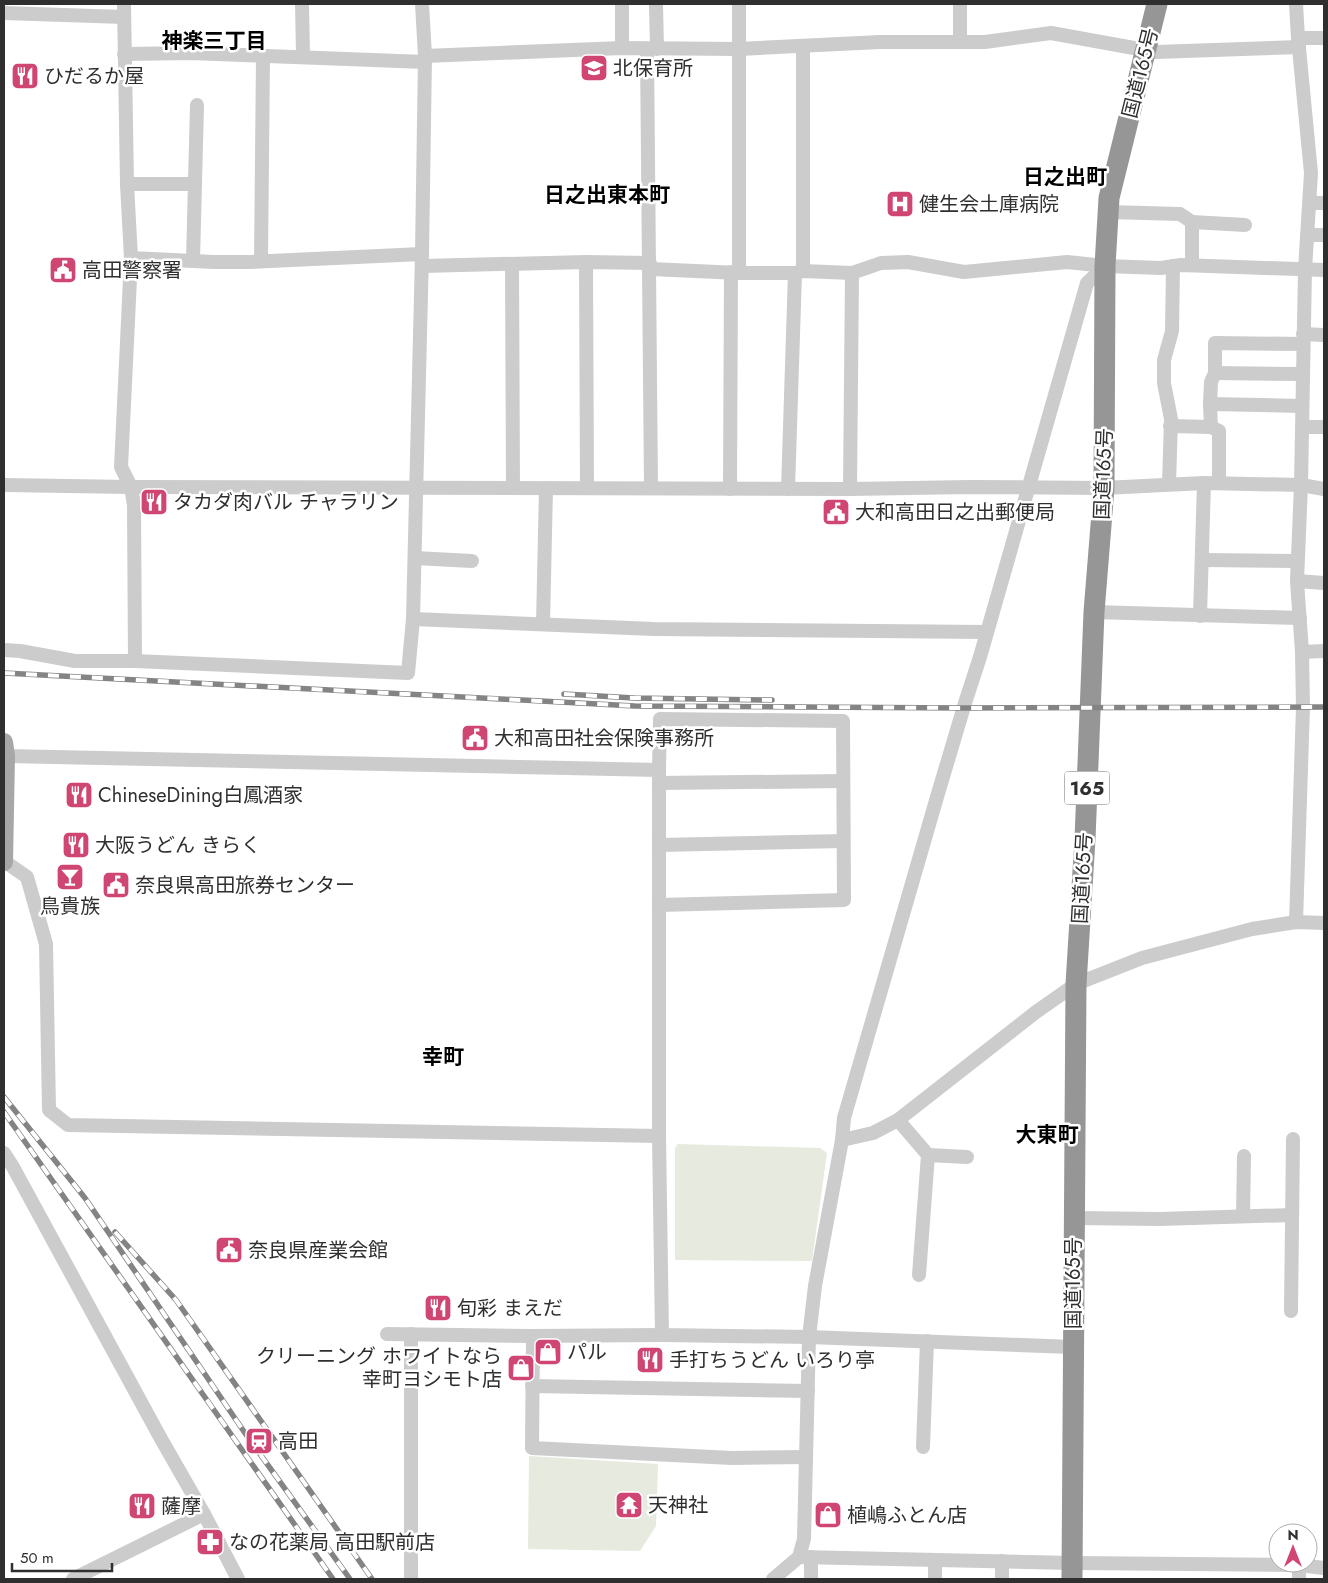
<svg xmlns="http://www.w3.org/2000/svg" width="1328" height="1583" viewBox="0 0 1328 1583" font-family="Jost,'Noto Sans JP',sans-serif">
<style>
.green{fill:#e7eade}
.lines{fill:none;stroke-linecap:round;stroke-linejoin:round}
.minor{stroke:#ccc;stroke-width:14}
.major{stroke:#a7a7a7;stroke-width:18}
.highway{stroke:#969696;stroke-width:21}
.rail-casing{stroke:#848484;stroke-width:5.5}
.rail{stroke:#fff;stroke-width:4;stroke-dasharray:11;stroke-linecap:butt}
.labels{text-anchor:middle;stroke-width:5;stroke-linejoin:round;paint-order:stroke}
.shield{fill:#fff;stroke:#6d6d6d;stroke-width:1}
.shield-label{font-size:19px;font-weight:bold;fill:#2f2f2f}
.poi-label{font-size:20px;fill:#2f2f2f;stroke:#fff;text-anchor:start}
.street-label{font-size:20px;fill:#2f2f2f;stroke:#fff}
.neighbourhood-label{font-size:21px;font-weight:bold;fill:#000;stroke:#fff}
</style>
<rect width="100%" height="100%" fill="#fff"/>
<!-- green -->
<g class="green">
<path d="M678 1144 820 1148 827 1153 812 1261 675 1260V1148Z"/>
<path d="M529 1456 658 1464 656 1526 640 1551 528 1549Z"/>
</g>
<g class="lines">
<!-- minor -->
<g class="minor">
<path d="M124 4 127 184 131 258 121 467 131 487 134 505 135 661"/>
<path d="M302 4 303 56"/>
<path d="M622 4V48"/>
<path d="M656 4 657 49"/>
<path d="M739 4V273"/>
<path d="M960 4V42"/>
<path d="M4 13 124 17"/>
<path d="M1298 38H1324"/>
<path d="M647 49 651 488"/>
<path d="M124 54 191 53 425 62"/>
<path d="M425 56 622 48 739 49 880 42H985L1051 33 1156 52 1299 47"/>
<path d="M127 184H194"/>
<path d="M1310 203H1324"/>
<path d="M1109 212 1180 214 1192 222V265"/>
<path d="M1192 222 1245 225"/>
<path d="M1307 235H1324"/>
<path d="M131 258 214 262H249L422 254"/>
<path d="M193 260 197 105"/>
<path d="M261 261 263 56"/>
<path d="M586 262 587 488"/>
<path d="M512 264 513 488"/>
<path d="M422 266 586 262 650 263"/>
<path d="M651 269 739 273H795L803 271 852 273 881 263 908 262 964 272 1067 262 1105 266 1161 268 1181 265 1324 270"/>
<path d="M803 271V46"/>
<path d="M1303 334 1324 335"/>
<path d="M1215 373 1302 374"/>
<path d="M1210 404 1211 427 1219 431V483"/>
<path d="M1302 406 1210 404 1211 382 1215 373V343L1303 344"/>
<path d="M1170 426 1211 427"/>
<path d="M1302 427H1324"/>
<path d="M1169 484 1171 419 1164 383V360L1172 331 1173 266"/>
<path d="M4 485 131 487 850 489 970 487 1104 488 1204 483 1301 485 1324 489"/>
<path d="M730 489 731 272"/>
<path d="M788 489 795 273"/>
<path d="M850 489 852 273"/>
<path d="M415 558 472 561"/>
<path d="M1202 560 1297 561"/>
<path d="M1297 581 1324 583"/>
<path d="M1094 612 1300 618"/>
<path d="M1200 616 1204 483"/>
<path d="M413 619 654 629 987 632"/>
<path d="M543 624 546 488"/>
<path d="M4 650 20 651 75 661H135L408 673 413 619 422 254 425 56 422 4"/>
<path d="M1302 652 1324 651"/>
<path d="M6 756 659 770V1136L662 1335 809 1337 1072 1347"/>
<path d="M659 770 660 719 843 721 844 900 659 905"/>
<path d="M659 783 843 781"/>
<path d="M659 845 843 841"/>
<path d="M4 861 27 877 46 944 49 1110 68 1125 659 1136"/>
<path d="M1296 922 1303 707 1302 652 1297 581 1301 485 1305 270 1311 173 1298 38 1296 4"/>
<path d="M898 1120 928 1155 919 1275"/>
<path d="M842 1140 873 1133 898 1120 1036 1012 1076 984 1142 958 1252 929 1296 922 1324 923"/>
<path d="M4 1153 13 1167 160 1437 204 1514"/>
<path d="M928 1155 967 1157"/>
<path d="M1243 1216 1244 1156"/>
<path d="M1073 1218 1160 1219 1292 1215"/>
<path d="M1291 1311 1293 1139"/>
<path d="M387 1334 533 1336 662 1335"/>
<path d="M411 1334V1579"/>
<path d="M533 1336 532 1448 732 1458 806 1457"/>
<path d="M532 1386 808 1391"/>
<path d="M923 1447 927 1341"/>
<path d="M799 1557 1072 1563 1299 1565 1324 1568"/>
<path d="M1002 1561V1579"/>
<path d="M73 1579 204 1514 238 1579"/>
<path d="M773 1579 799 1557 804 1539 809 1337 815 1286 842 1140 844 1118 937 797 965 703 980 657 1087 283 1105 266"/>
<path d="M811 1579V1557"/>
<path d="M935 1579V1560"/>
<path d="M1299 1579V1565"/>
</g>
<!-- major -->
<path class="major" d="M4 742 6 756 4 862"/>
<!-- highway -->
<path class="highway" d="M1072 1579 1076 984 1085 839 1094 612 1104 488 1105 266 1109 198 1157 4"/>
<defs>
<g id="rail">
<path d="M4 673 635 706 964 708 1324 707"/>
<path d="M564 694 634 698 772 700"/>
<path d="M4 1097 85 1198 247 1436 350 1579"/>
<path d="M4 1112 333 1579"/>
<path d="M115 1232 176 1300 372 1579"/>
</g>
</defs>
<!-- rail casing -->
<use href="#rail" class="rail-casing"/>
<!-- rail -->
<use href="#rail" class="rail"/>
</g>
<!-- icons -->
<defs>
<symbol id="school-square" viewBox="-11 -11 22 22"><rect x="-9" y="-9" width="18" height="18" rx="4" fill="#d04672" stroke="#fff"/><path d="M0-5L7-2L0 1L-7-2ZM-4 1L0 2.5L4 1V4Q0 6-4 4Z" fill="#fff"/></symbol>
<symbol id="restaurant-square" viewBox="-11 -11 22 22"><rect x="-9" y="-9" width="18" height="18" rx="4" fill="#d04672" stroke="#fff"/><path d="M-5-6h1v4h1v-4h1v4h1v-4h1v5L-1.5 .5V6h-2V.5L-5-1ZM5-6V6H3V1.5H1.5Q1.5-4 5-6Z" fill="#fff"/></symbol>
<symbol id="hospital-square" viewBox="-11 -11 22 22"><rect x="-9" y="-9" width="18" height="18" rx="4" fill="#d04672" stroke="#fff"/><path d="M-5-5h3v3.5h4V-5h3V5h-3V1.5h-4V5h-3Z" fill="#fff"/></symbol>
<symbol id="civic-square" viewBox="-11 -11 22 22"><rect x="-9" y="-9" width="18" height="18" rx="4" fill="#d04672" stroke="#fff"/><path d="M-.6-6.5H3V-4.5H.6V-3L4-1V1h2V6H-6V1h2V-1L-.6-3ZM-1.2 2.5V6h2.4V2.5Z" fill="#fff"/></symbol>
<symbol id="bar-square" viewBox="-11 -11 22 22"><rect x="-9" y="-9" width="18" height="18" rx="4" fill="#d04672" stroke="#fff"/><path d="M-6-5H6L.8 .8V4.5H3.5V6h-7V4.5H-.8V.8Z" fill="#fff"/></symbol>
<symbol id="shop-square" viewBox="-11 -11 22 22"><rect x="-9" y="-9" width="18" height="18" rx="4" fill="#d04672" stroke="#fff"/><path d="M-5-2.5h2.3a2.7 3.5 0 0 1 5.4 0H5L5.5 6h-11ZM-1.5-2.5h3a1.5 2.3 0 0 0-3 0Z" fill="#fff"/></symbol>
<symbol id="station-square" viewBox="-11 -11 22 22"><rect x="-9" y="-9" width="18" height="18" rx="4" fill="#d04672" stroke="#fff"/><path d="M-3-6H3Q5-6 5-4V2Q5 4 3 4L4.5 6H3L1.5 4h-3L-3 6H-4.5L-3 4Q-5 4-5 2V-4Q-5-6-3-6ZM-3.5-4v3h7v-3ZM-3.5 1v1.5H-2V1ZM2 1v1.5H3.5V1Z" fill="#fff"/></symbol>
<symbol id="temple-square" viewBox="-11 -11 22 22"><rect x="-9" y="-9" width="18" height="18" rx="4" fill="#d04672" stroke="#fff"/><path d="M0-6L5-2H3V0L6.5 2.5H4V6H1.5V3h-3V6H-4V2.5H-6.5L-3 0V-2H-5Z" fill="#fff"/></symbol>
<symbol id="pharmacy-square" viewBox="-11 -11 22 22"><rect x="-9" y="-9" width="18" height="18" rx="4" fill="#d04672" stroke="#fff"/><path d="M-2-6h4v4h4v4h-4v4h-4v-4h-4v-4h4Z" fill="#fff"/></symbol>
</defs>
<g fill-rule="evenodd">
<use href="#school-square" x="578" y="52" width="32" height="32"/>
<use href="#restaurant-square" x="9" y="60" width="32" height="32"/>
<use href="#hospital-square" x="884" y="188" width="32" height="32"/>
<use href="#civic-square" x="47" y="254" width="32" height="32"/>
<use href="#restaurant-square" x="138" y="486" width="32" height="32"/>
<use href="#civic-square" x="820" y="496" width="32" height="32"/>
<use href="#civic-square" x="459" y="722" width="32" height="32"/>
<use href="#restaurant-square" x="63" y="779" width="32" height="32"/>
<use href="#restaurant-square" x="60" y="829" width="32" height="32"/>
<use href="#bar-square" x="54" y="861" width="32" height="32"/>
<use href="#civic-square" x="100" y="869" width="32" height="32"/>
<use href="#civic-square" x="213" y="1234" width="32" height="32"/>
<use href="#restaurant-square" x="422" y="1292" width="32" height="32"/>
<use href="#shop-square" x="532" y="1336" width="32" height="32"/>
<use href="#restaurant-square" x="634" y="1344" width="32" height="32"/>
<use href="#shop-square" x="505" y="1352" width="32" height="32"/>
<use href="#station-square" x="243" y="1425" width="32" height="32"/>
<use href="#temple-square" x="613" y="1489" width="32" height="32"/>
<use href="#restaurant-square" x="126" y="1490" width="32" height="32"/>
<use href="#shop-square" x="812" y="1499" width="32" height="32"/>
<use href="#pharmacy-square" x="194" y="1526" width="32" height="32"/>
</g>
<g class="labels">
<!-- shield labels -->
<rect class="shield" x="1064.5" y="771.5" width="45" height="33" rx="4"/>
<g class="shield-label">
<text x="1087" y="795">165</text>
</g>
<!-- poi labels -->
<g class="poi-label">
<text x="613" y="75">北保育所</text>
<text x="44" y="83">ひだるか屋</text>
<text x="919" y="211">健生会土庫病院</text>
<text x="82" y="277">高田警察署</text>
<text x="173" y="509">タカダ肉バル チャラリン</text>
<text x="855" y="519">大和高田日之出郵便局</text>
<text x="494" y="745">大和高田社会保険事務所</text>
<text x="98" y="802">ChineseDining白鳳酒家</text>
<text x="95" y="852">大阪うどん きらく</text>
<text x="135" y="892">奈良県高田旅券センター</text>
<text x="70" y="913" text-anchor="middle">鳥貴族</text>
<text x="248" y="1257">奈良県産業会館</text>
<text x="457" y="1315">旬彩 まえだ</text>
<text x="567" y="1359">パル</text>
<text x="502" y="1363" text-anchor="end">クリーニング ホワイトなら<tspan x="502" dy="23">幸町ヨシモト店</tspan></text>
<text x="669" y="1367">手打ちうどん いろり亭</text>
<text x="278" y="1448">高田</text>
<text x="648" y="1512">天神社</text>
<text x="161" y="1513">薩摩</text>
<text x="847" y="1522">植嶋ふとん店</text>
<text x="229" y="1549">なの花薬局 高田駅前店</text>
</g>
<!-- street labels -->
<g class="street-label">
<text transform="translate(1140 73) rotate(-76)" y="7">国道165号</text>
<text transform="translate(1103 474) rotate(-88)" y="7">国道165号</text>
<text transform="translate(1082 878) rotate(-87)" y="7">国道165号</text>
<text transform="translate(1073 1283) rotate(-90)" y="7">国道165号</text>
</g>
<!-- neighbourhood labels -->
<g class="neighbourhood-label">
<text x="214" y="48">神楽三丁目</text>
<text x="1065" y="184">日之出町</text>
<text x="607" y="202">日之出東本町</text>
<text x="443" y="1064">幸町</text>
<text x="1047" y="1142">大東町</text>
</g>
</g>
<!-- border -->
<rect width="1328" height="1583" fill="none" stroke="#2f2f2f" stroke-width="10"/>
<!-- north arrow -->
<g transform="translate(1293 1548)"><circle r="24" fill="#ffffff" stroke="#acacac"/>
<path d="M0-4L9 19L0 12L-9 19Z" fill="#d04672"/>
<text y="-8" font-size="14" font-weight="bold" text-anchor="middle" fill="#2f2f2f">N</text>
</g>
<!-- scale -->
<path d="M12 1563v8h100v-8" fill="none" stroke="#2f2f2f" stroke-width="2.5"/>
<text x="20" y="1563" font-size="15" fill="#2f2f2f" stroke="#ffffff" stroke-width="4" paint-order="stroke">50 m</text>
</svg>
